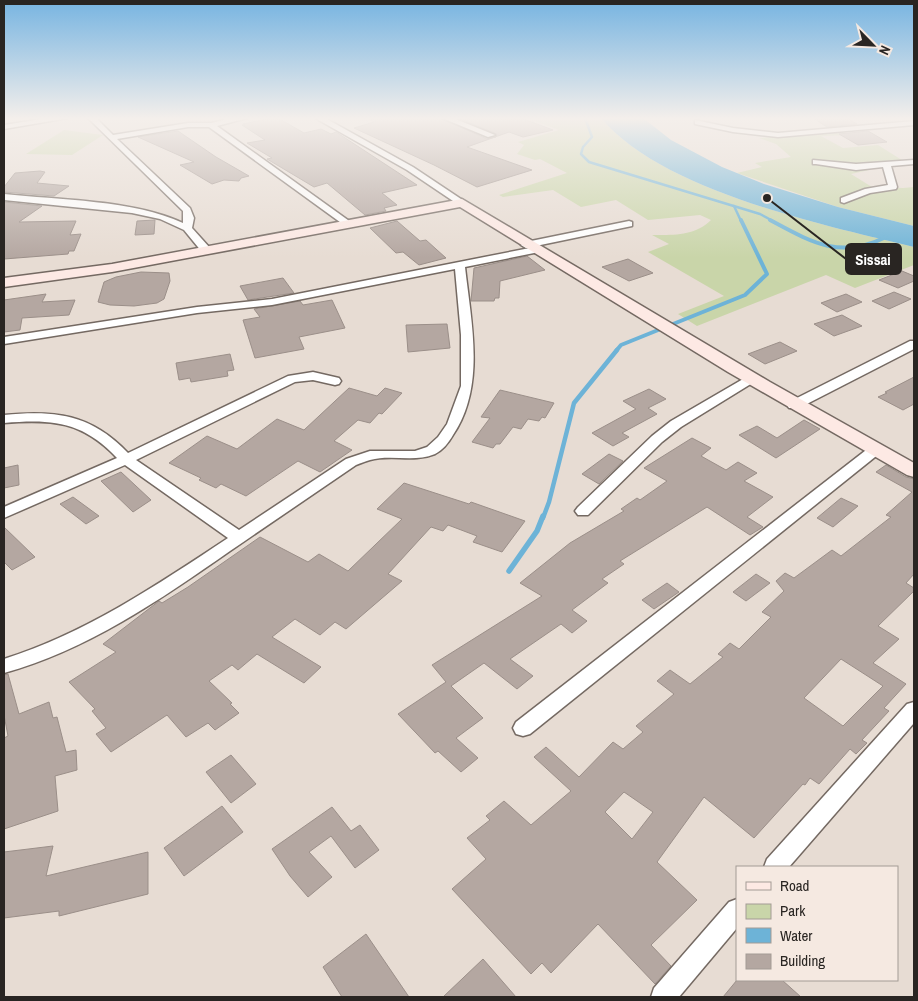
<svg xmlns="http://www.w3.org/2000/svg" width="918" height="1001" viewBox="0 0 918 1001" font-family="'Archivo Narrow',sans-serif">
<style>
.green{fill:#c9d5a9}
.water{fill:#6db3d7}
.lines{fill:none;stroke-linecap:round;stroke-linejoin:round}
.stream-far3{stroke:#6db3d7;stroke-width:2.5}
.stream-far2{stroke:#6db3d7;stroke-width:4}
.stream-far1{stroke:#6db3d7;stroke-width:4.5}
.stream{stroke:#6db3d7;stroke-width:5.5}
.building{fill:#b4a7a1;stroke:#9b8f89;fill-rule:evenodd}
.street-casing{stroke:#746962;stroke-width:3}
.secondary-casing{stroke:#746962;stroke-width:3}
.street{fill:#fff;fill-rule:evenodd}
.secondary{fill:#fde9e4;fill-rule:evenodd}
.leader{fill:none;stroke:#292522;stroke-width:2}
.callout-dot{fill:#292522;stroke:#f5e9e1;stroke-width:2}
.callout{fill:#292522;stroke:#292522;stroke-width:2}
.callout-label{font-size:15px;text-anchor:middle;font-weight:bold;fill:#fff}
</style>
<rect width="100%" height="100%" fill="#e7dcd3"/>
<!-- green -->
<g class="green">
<path d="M546 118H601C662 191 823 225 914 247V265L855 288 826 275 697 326 678 314 724 296 648 252 669 244 652 235C674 235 695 236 711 220L700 215 648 220 616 200 581 207 553 190 503 197 499 195 567 173 540 159 535 160 517 154 524 145 518 142 559 130 535 121Z"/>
<path d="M64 130 103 135 72 155 26 154Z"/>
<path d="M845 132 848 135 821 136 843 148 878 145 905 162 861 165 869 170 851 174 872 187 903 188 914 187V226L838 207 737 173 762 167 755 163 791 157 776 144 759 138Z"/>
</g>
<!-- water -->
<path class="water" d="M601 118H643L671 140 722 167 764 184 838 207 914 226V247C823 225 662 191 601 118Z"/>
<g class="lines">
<!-- stream-far3 -->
<g class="stream-far3">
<path d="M585 118 592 137 583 147 581 154 589 162 760 214 773 221"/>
<path d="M734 206 741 221"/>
</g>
<!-- stream-far2 -->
<g class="stream-far2">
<path d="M770 220C811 242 840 260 886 237"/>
<path d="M616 351 621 345 745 295 767 274 741 220"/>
</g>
<!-- stream-far1 -->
<path class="stream-far1" d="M543 518 549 502 574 403 617 350"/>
<!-- stream -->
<path class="stream" d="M509 571 537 531 543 516"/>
</g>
<!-- building -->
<g class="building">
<path d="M271 118H278L304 133 321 129 331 134 336 132 417 185 382 193 397 205 384 208 386 211 365 215 327 183 314 187 267 159 272 158 247 143 265 140 242 125H245L243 124Z"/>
<path d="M368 118H440L487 139 496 137 497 134 458 118H521L553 130 523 137 509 132 467 147 532 170 477 187 434 165 354 128 374 122Z"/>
<path d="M813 118H847L857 124 827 127Z"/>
<path d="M178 131 216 157 249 176 241 178 239 181 224 180 212 184 180 165 194 162 138 137Z"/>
<path d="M868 131 887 142 858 145 839 134Z"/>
<path d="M40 171 45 172 37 183 69 186 54 196 4 192V187L15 173Z"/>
<path d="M4 202 42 206 19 222 76 221 70 235 81 234 74 251H69L68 254 4 259Z"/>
<path d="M155 220 154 234 135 235 137 221Z"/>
<path d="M397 221 420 241 426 240 446 258 419 265 403 252 396 253 370 228Z"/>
<path d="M527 256 545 270 500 281 499 298H495L494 301H471L474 268Z"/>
<path d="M628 259 653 273 629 281 602 267Z"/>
<path d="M902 271 914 276V281L898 288 879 280Z"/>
<path d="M141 272 169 273 170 281 164 299 157 303 134 306 110 305 98 302 104 282 116 277Z"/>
<path d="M283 278 294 293 248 300 240 286Z"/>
<path d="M894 292 911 299 889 309 872 301Z"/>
<path d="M46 294 42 302 75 300 69 315 22 318 20 330 4 332V300Z"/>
<path d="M846 294 862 302 837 312 821 303Z"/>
<path d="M332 300 345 328 299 337 304 349 255 358 243 320 260 317 254 309 300 301 303 305Z"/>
<path d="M842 315 862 326 834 336 814 324Z"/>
<path d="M447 324 450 348 408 352 406 325Z"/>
<path d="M780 342 797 351 765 364 748 354Z"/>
<path d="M230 354 234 370 227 371 228 376 191 382 190 378 179 380 176 363Z"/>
<path d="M914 377V404L903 410 878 397 887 393 885 392Z"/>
<path d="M349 388 377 396 385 388 402 393 382 414 379 413 370 423 358 420 334 441 352 450 320 472 298 461 246 496 221 484 216 488 199 480 201 478 169 463 207 436 237 449 277 419 304 430Z"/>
<path d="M649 389 666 399 648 408 657 414 622 433 629 437 613 446 592 433 636 409 623 401Z"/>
<path d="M500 390 554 403 545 418 542 417 539 421 528 419 521 429 513 427 500 444H496L493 448 472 442 490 418 481 417Z"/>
<path d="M804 420 820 429 776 458 739 435 757 426 777 438Z"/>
<path d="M692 438 711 448 701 456 726 470 738 462 757 473 744 481 773 497 747 517 763 527 750 535 707 507 620 561 624 564 602 579 608 583 572 610 587 621 572 633 561 624 510 659 533 676 517 689 484 663 451 686 483 718 456 738 478 758 461 772 438 751 435 753 398 714 446 682 432 665 542 596 520 583 570 543 624 511 621 509 637 498 640 500 667 481 644 468Z"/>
<path d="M609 454 623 461 599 484 582 474Z"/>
<path d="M18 465 19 485 4 488V468Z"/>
<path d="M886 465 906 477 914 479V574L906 583 914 588V591L878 626 899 639 873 663 906 684 884 708 889 711 862 740 867 743 856 754 850 749 819 784 810 778 805 785 803 784 754 838 704 797 657 862 697 900 651 945 671 966 655 984 598 924 551 973 542 963 531 974 452 889 486 859 467 838 490 820 486 816 504 801 531 825 571 791 534 757 546 747 579 777 613 742 623 749 643 732 636 726 674 694 657 681 670 670 690 684 723 657 718 654 730 643 739 649 771 617 762 612 784 591 776 581 785 573 794 578 832 550 841 556 891 517 886 515 912 492 876 472ZM841 659 883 686 843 726 804 698ZM624 792 653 812 632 839 605 812Z"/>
<path d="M121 472 151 500 133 512 101 481Z"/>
<path d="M404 483 469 504 471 502 525 521 502 552 473 542 477 536 448 525 443 531 431 527 388 574 402 581 346 629 335 622 320 635 295 619 272 637 321 667 304 683 257 654 238 670 232 665 209 681 232 703 230 704 239 713 215 730 208 723 186 737 167 715 111 752 96 734 106 728 92 711 95 709 69 682 116 652 103 644 159 601 162 603 188 587 260 537 308 562 319 554 348 571 402 519 377 509Z"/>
<path d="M73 497 99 516 86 524 60 504Z"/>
<path d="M841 498 858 506 833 527 817 518Z"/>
<path d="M4 527 35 557 12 570 4 562Z"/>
<path d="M756 574 770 583 746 601 733 592Z"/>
<path d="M667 583 679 592 654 609 642 600Z"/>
<path d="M8 674 19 714 49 702 53 718 57 717 66 752 76 750 77 770 55 776 58 811 4 829V738L8 736 4 715V675Z"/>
<path d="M231 755 256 784 231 803 206 772Z"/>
<path d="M222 806 243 832 184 876 164 848Z"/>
<path d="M332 807 351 831 360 825 379 850 355 868 331 836 309 852 332 877 308 897 290 876 272 849Z"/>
<path d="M53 846 46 876 148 852V894L59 916V911L4 918V852Z"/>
<path d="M366 934 409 997H342L323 967Z"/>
<path d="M483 959 516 997H443Z"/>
<path d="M737 980H782L801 997H723Z"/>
</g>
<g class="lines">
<defs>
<g id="street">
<path d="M48 118H68L4 129V125Z"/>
<path d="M88 118H96L113 135 188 123H211L232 118H247L217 126 352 223 350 225H344L209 127H188L117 139 190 208 194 218 192 228 210 248V252H202L184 230 160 219 132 213 4 200V194C59 200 134 200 183 223V211Z"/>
<path d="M315 118H325L413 167 467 203 462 206 459 205 407 170Z"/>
<path d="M442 118H453L495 135 488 137Z"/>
<path d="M695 120 733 128 778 133 914 121V125L778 137 733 132 695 124Z"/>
<path d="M813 160 856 164 914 160V164L891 166 897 187 896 189 870 193 844 203 841 202V198L865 189 888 185 883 167 856 170 816 164H813Z"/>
<path d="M629 221 632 222V226L526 248 521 245 526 242Z"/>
<path d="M535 247 539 248V252L465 267C471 322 486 386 453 435 449 442 443 450 435 454 413 463 392 454 370 460 366 461 361 463 356 465 314 494 272 522 230 551 160 600 87 650 4 673V659C86 633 157 585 228 538L125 465 4 518V507L117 458C82 421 52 419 4 423V415C55 410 91 414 128 453L288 376 313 372 339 378 341 381 339 384 335 385 313 380 295 382 136 460 239 530 346 459 370 451H415L427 447 438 437 447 424 461 386V335L455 269 272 305 197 313 4 344V337L197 307 272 299Z"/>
<path d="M910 341H914V349L799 408H789L787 405 789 402Z"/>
<path d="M750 375 754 376 756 379 754 382 681 427 662 442 588 515H578L575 511 578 507 652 436 671 421Z"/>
<path d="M875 446 880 447 882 450 880 453 530 734 523 736 516 734 513 728 516 722 870 447Z"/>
<path d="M914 702V723L789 867H764L767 859 907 704Z"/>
<path d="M737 899V928L679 997H651L654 988 729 902Z"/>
</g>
<path id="secondary" d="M462 199 770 382 914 463V477L907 475 728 372 460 207 112 272 4 287V278L112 264Z"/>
</defs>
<!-- street casing -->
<use href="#street" class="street-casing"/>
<!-- secondary casing -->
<use href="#secondary" class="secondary-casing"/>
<!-- street -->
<use href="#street" class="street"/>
<!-- secondary -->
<use href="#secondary" class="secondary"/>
</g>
<!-- sky -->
<linearGradient id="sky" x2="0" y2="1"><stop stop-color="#77b4e1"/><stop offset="0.46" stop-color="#f4efeb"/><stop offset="1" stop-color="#f4efeb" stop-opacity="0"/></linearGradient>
<rect width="918" height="258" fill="url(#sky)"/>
<!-- callouts -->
<path class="leader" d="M767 198L846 259"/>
<circle class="callout-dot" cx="767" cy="198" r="5"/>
<rect class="callout" x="846" y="244" width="55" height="30" rx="5"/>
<g class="callout-label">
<text x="873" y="265">Sissai</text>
</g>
<!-- border -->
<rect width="918" height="1001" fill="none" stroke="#292522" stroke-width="10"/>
<!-- legend -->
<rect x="736" y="866" width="162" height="115" fill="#f5e9e1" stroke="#a39b95"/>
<rect x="746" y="882" width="25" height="8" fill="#fde9e4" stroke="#a39b95"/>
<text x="780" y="891" font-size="15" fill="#292522">Road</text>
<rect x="746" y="904" width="25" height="15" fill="#c9d5a9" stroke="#a39b95"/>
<text x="780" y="916" font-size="15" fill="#292522">Park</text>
<rect x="746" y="928" width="25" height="15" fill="#6db3d7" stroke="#a39b95"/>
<text x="780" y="941" font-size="15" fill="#292522">Water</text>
<rect x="746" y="954" width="25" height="15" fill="#b4a7a1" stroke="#a39b95"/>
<text x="780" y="966" font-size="15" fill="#292522">Building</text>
<!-- north arrow -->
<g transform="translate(873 45) rotate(114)" stroke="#f5e9e1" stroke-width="4" paint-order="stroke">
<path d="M0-4L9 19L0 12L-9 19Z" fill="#292522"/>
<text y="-8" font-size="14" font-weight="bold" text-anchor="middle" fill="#292522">N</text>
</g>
</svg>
